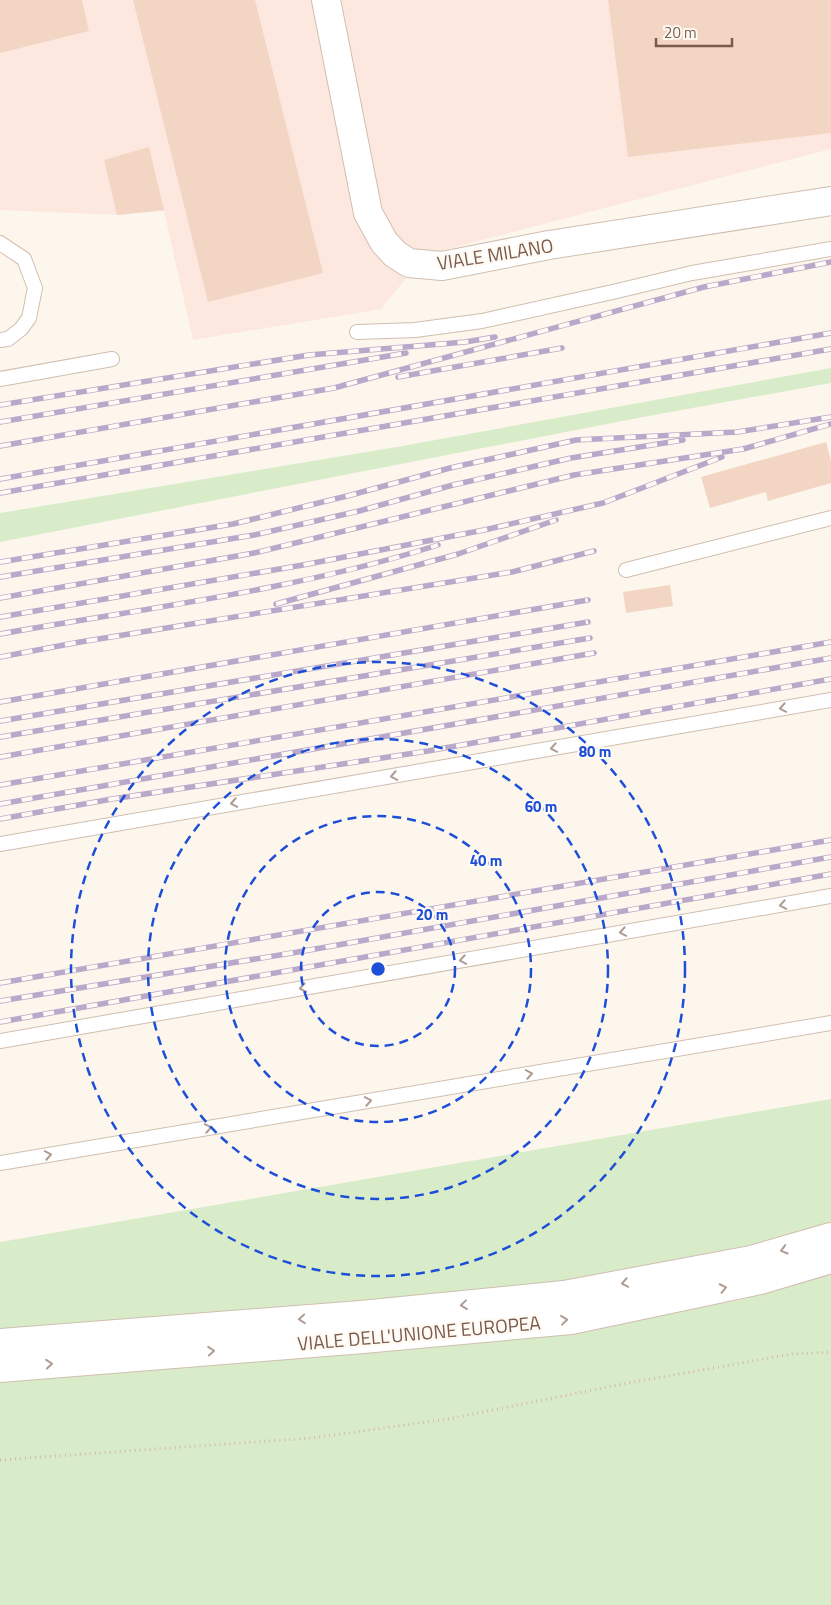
<svg xmlns="http://www.w3.org/2000/svg" width="831" height="1605" viewBox="0 0 831 1605" font-family="'Titillium Web',sans-serif">
<style>
.commercial{fill:#fde8e0}
.green{fill:#d8ecc9}
.building{fill:#f3d5c3}
.lines{fill:none;stroke-linecap:round;stroke-linejoin:round}
.service-casing{stroke:#d1beb0;stroke-width:16}
.minor-casing{stroke:#d1beb0;stroke-width:30}
.path{stroke:#d9b8a5;stroke-width:3;stroke-dasharray:1 4;stroke-linecap:butt}
.service{stroke:#fff;stroke-width:14}
.minor{stroke:#fff;stroke-width:28}
.rail-casing{stroke:#b9a8c9;stroke-width:5.5}
.rail{stroke:#fffaf3;stroke-width:4;stroke-dasharray:11;stroke-linecap:butt}
.oneway{stroke:#af9d94}
.ring{fill:none;stroke:#1d4ed8;stroke-width:2.5;stroke-dasharray:9 6}
.labels{text-anchor:middle;stroke-width:4.5;stroke-linejoin:round;paint-order:stroke}
.street-label{font-size:19px;fill:#7a5c4d;stroke:#fffaf3}
.centre{fill:#1d4ed8;stroke:#fffaf3;stroke-width:2.5}
.ring-label{font-size:15px;text-anchor:middle;font-weight:bold;fill:#1d4ed8;stroke:#fffaf3;stroke-width:4.5;stroke-linejoin:round;paint-order:stroke}
</style>
<rect width="100%" height="100%" fill="#fdf6ec"/>
<!-- commercial -->
<path class="commercial" d="M0 0H831V149L425 255 381 309 193 340 164 211 117 215 0 210Z"/>
<!-- green -->
<g class="green">
<path d="M831 368V383L643 417 0 542V513L397 447Z"/>
<path d="M831 1099V1225L791 1237 560 1282 367 1301 0 1330V1242Z"/>
<path d="M831 1274V1605H0V1379L563 1334 745 1299Z"/>
</g>
<!-- building -->
<g class="building">
<path d="M0 0H82L89 31 0 53Z"/>
<path d="M133 0H255L323 273 208 302Z"/>
<path d="M608 0H831V133L628 157Z"/>
<path d="M149 147 164 210 117 215 104 160Z"/>
<path d="M826 442 831 461V483L768 501 766 492 710 508 701 477Z"/>
<path d="M670 585 673 606 626 613 623 592Z"/>
</g>
<g class="lines">
<defs>
<g id="service">
<path d="M0 243 24 259 35 288 29 318 21 329 8 339 0 340"/>
<path d="M357 332 415 330 482 321 617 291 692 273 831 249"/>
<path d="M0 379 112 359"/>
<path d="M626 570 831 518"/>
<path d="M0 844 831 700"/>
<path d="M0 1041 831 896"/>
<path d="M0 1163 831 1023"/>
</g>
<g id="minor">
<path d="M326 0 368 213 384 242 395 254 409 263 442 266 549 245 831 201"/>
<path d="M0 1343 361 1315 564 1295 751 1260 831 1237"/>
<path d="M0 1368 363 1339 571 1320 760 1280 831 1259"/>
</g>
</defs>
<!-- service casing -->
<use href="#service" class="service-casing"/>
<!-- minor casing -->
<use href="#minor" class="minor-casing"/>
<!-- path -->
<path class="path" d="M0 1460 312 1438 448 1419 628 1383 792 1354 831 1352"/>
<!-- service -->
<use href="#service" class="service"/>
<!-- minor -->
<use href="#minor" class="minor"/>
<defs>
<g id="rail">
<path d="M398 377 562 348"/>
<path d="M0 405 309 355 465 342 495 337"/>
<path d="M0 422 406 353"/>
<path d="M0 446 334 388 704 287 831 262"/>
<path d="M0 479 831 333"/>
<path d="M0 493 831 349"/>
<path d="M0 562 233 524 351 495 450 468 576 440 737 432 831 417"/>
<path d="M0 577 254 535 359 511 453 485 571 458 683 440"/>
<path d="M0 598 254 553 574 475 743 449 831 424"/>
<path d="M276 604 458 554 556 520"/>
<path d="M0 617 303 565 484 530 603 503 722 457"/>
<path d="M0 634C147 608 296 590 438 545"/>
<path d="M0 657 80 642 512 572 594 551"/>
<path d="M0 702 588 600"/>
<path d="M0 721 588 622"/>
<path d="M0 737 590 638"/>
<path d="M0 757 594 653"/>
<path d="M0 785 831 642"/>
<path d="M0 804 831 658"/>
<path d="M0 819 112 799 428 751 831 679"/>
<path d="M0 983 831 840"/>
<path d="M0 1001 304 951 831 857"/>
<path d="M0 1022 831 874"/>
</g>
</defs>
<!-- rail casing -->
<use href="#rail" class="rail-casing"/>
<!-- rail -->
<use href="#rail" class="rail"/>
</g>
<!-- one-way arrows -->
<defs><path id="oneway-chevron" d="M-2-3.5L2.5 0L-2 3.5" fill="none" stroke-width="1.6" stroke-linecap="round" stroke-linejoin="round" transform="scale(1.25)"/></defs>
<g class="oneway">
<use href="#oneway-chevron" transform="translate(783 708) rotate(170)"/>
<use href="#oneway-chevron" transform="translate(554 748) rotate(170)"/>
<use href="#oneway-chevron" transform="translate(394 776) rotate(170)"/>
<use href="#oneway-chevron" transform="translate(234 803) rotate(170)"/>
<use href="#oneway-chevron" transform="translate(783 905) rotate(170)"/>
<use href="#oneway-chevron" transform="translate(623 932) rotate(170)"/>
<use href="#oneway-chevron" transform="translate(463 960) rotate(170)"/>
<use href="#oneway-chevron" transform="translate(303 988) rotate(170)"/>
<use href="#oneway-chevron" transform="translate(529 1074) rotate(-10)"/>
<use href="#oneway-chevron" transform="translate(368 1101) rotate(-10)"/>
<use href="#oneway-chevron" transform="translate(208 1128) rotate(-10)"/>
<use href="#oneway-chevron" transform="translate(48 1155) rotate(-10)"/>
<use href="#oneway-chevron" transform="translate(784 1250) rotate(164)"/>
<use href="#oneway-chevron" transform="translate(625 1283) rotate(169)"/>
<use href="#oneway-chevron" transform="translate(723 1288) rotate(-12)"/>
<use href="#oneway-chevron" transform="translate(464 1305) rotate(174)"/>
<use href="#oneway-chevron" transform="translate(302 1319) rotate(176)"/>
<use href="#oneway-chevron" transform="translate(564 1320) rotate(-6)"/>
<use href="#oneway-chevron" transform="translate(211 1351) rotate(-4)"/>
<use href="#oneway-chevron" transform="translate(49 1364) rotate(-5)"/>
</g>
<!-- distance rings -->
<g class="ring">
<circle cx="378" cy="969" r="77"/>
<circle cx="378" cy="969" r="153"/>
<circle cx="378" cy="969" r="230"/>
<circle cx="378" cy="969" r="307"/>
</g>
<g class="labels">
<!-- street labels -->
<g class="street-label">
<text transform="translate(495 254) rotate(-9)" y="7">VIALE MILANO</text>
<text transform="translate(419 1333) rotate(-5)" y="7">VIALE DELL'UNIONE EUROPEA</text>
</g>
</g>
<circle cx="378" cy="969" r="8" class="centre"/>
<g class="ring-label">
<text x="595" y="757">80 m</text>
<text x="541" y="812">60 m</text>
<text x="486" y="866">40 m</text>
<text x="432" y="920">20 m</text>
</g>
<!-- scale -->
<path d="M656 38v8h76v-8" fill="none" stroke="#7a5c4d" stroke-width="2.5"/>
<text x="664" y="38" font-size="15" fill="#7a5c4d" stroke="#fffaf3" stroke-width="4" paint-order="stroke">20 m</text>
</svg>
